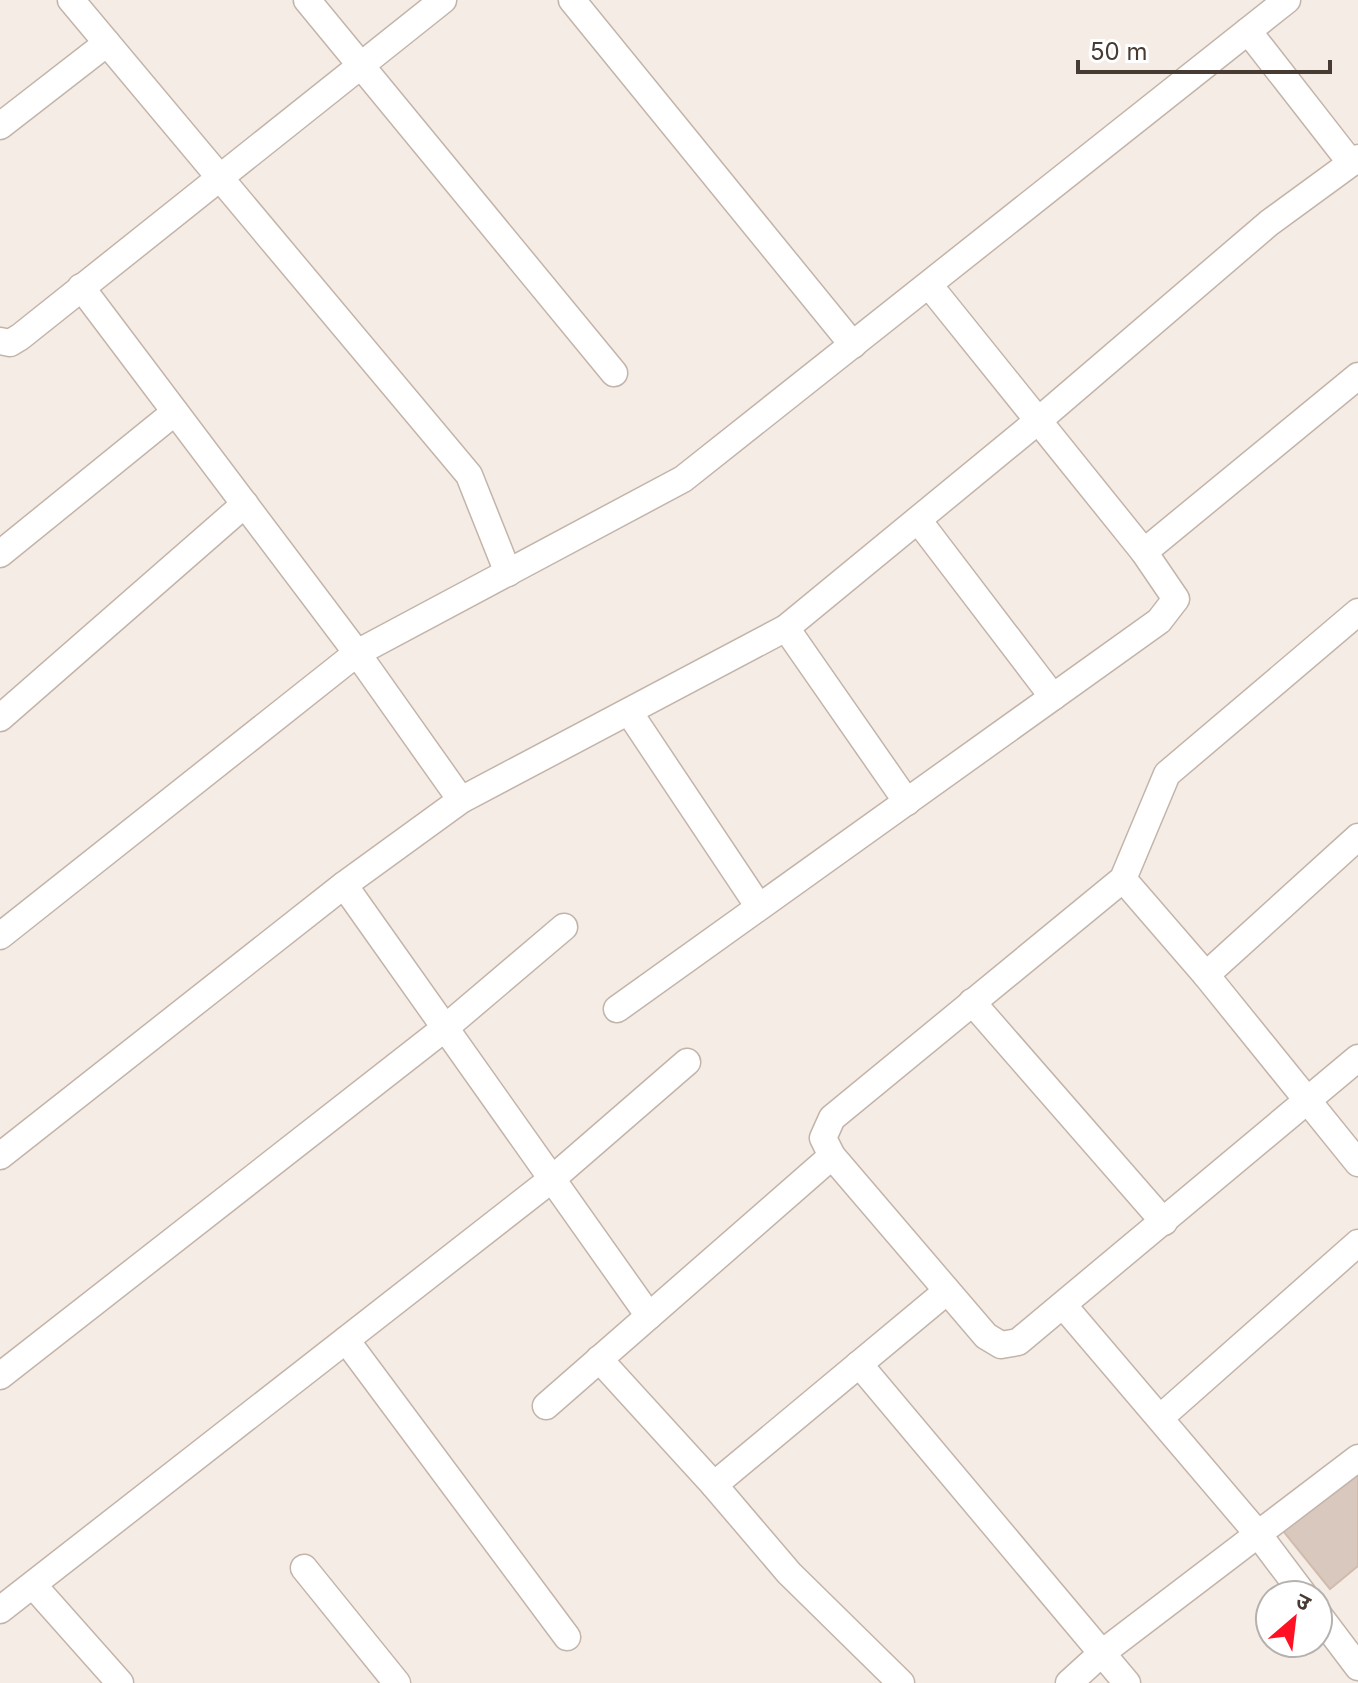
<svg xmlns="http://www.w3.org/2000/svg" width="1358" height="1683" viewBox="0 0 1358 1683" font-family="Inter,'Noto Sans Devanagari',sans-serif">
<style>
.building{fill:#d9c8bd;stroke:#d1bbad;stroke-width:2}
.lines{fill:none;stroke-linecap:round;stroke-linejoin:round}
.minor-casing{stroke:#c3b4aa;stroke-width:29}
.minor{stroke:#fff;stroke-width:26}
</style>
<rect width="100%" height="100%" fill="#f4ece5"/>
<!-- building -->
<path class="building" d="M1358 1470V1566L1330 1589 1283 1531Z"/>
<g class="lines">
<defs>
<g id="minor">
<path d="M71 0 469 475 508 573"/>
<path d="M307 0 614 373"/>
<path d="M572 0 853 345"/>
<path d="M1248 31 1351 163"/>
<path d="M0 126 107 43"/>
<path d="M81 287 357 653 461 800"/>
<path d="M0 341 10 343 20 337 443 0"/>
<path d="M918 520 1053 697"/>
<path d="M1144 552 1358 376"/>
<path d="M0 554 175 412"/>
<path d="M1358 612 1167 774 1123 879 832 1118 823 1138 832 1156 986 1336 1001 1345 1018 1342 1358 1058"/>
<path d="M786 628 907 802"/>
<path d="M629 712 759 907"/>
<path d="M0 718 245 504"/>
<path d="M1123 879 1206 975 1358 1163"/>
<path d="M344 885 649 1316"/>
<path d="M0 936 357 653 683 479 1287 0"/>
<path d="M1206 975 1358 837"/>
<path d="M972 1002 1164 1222"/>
<path d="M617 1009 1159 621 1176 599 1144 552 929 285"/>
<path d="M0 1156 344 885 461 800 786 628 1039 420 1269 223 1358 158"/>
<path d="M1063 1305 1258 1534 1304 1595"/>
<path d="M346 1340 567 1637"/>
<path d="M599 1359 714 1485"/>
<path d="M859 1364 1127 1683"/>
<path d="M0 1376 445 1028 564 927"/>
<path d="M546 1406 832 1156"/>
<path d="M1160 1418 1358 1243"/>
<path d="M304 1568 397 1683"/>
<path d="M33 1585 120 1683"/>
<path d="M0 1610 552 1179 687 1062"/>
<path d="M1318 1614 1358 1667"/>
<path d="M901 1683 789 1573 714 1485 947 1291"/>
<path d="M1069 1683 1102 1653 1358 1458"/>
</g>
</defs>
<!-- minor casing -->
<use href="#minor" class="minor-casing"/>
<!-- minor -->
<use href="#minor" class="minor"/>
</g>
<!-- north arrow -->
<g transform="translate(1294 1619) rotate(28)"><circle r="38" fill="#ffffff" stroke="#b5b1ae" stroke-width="2"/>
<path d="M0-6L14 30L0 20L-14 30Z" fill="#ff1123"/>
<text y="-12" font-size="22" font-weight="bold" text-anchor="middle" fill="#473b34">उ</text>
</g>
<!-- scale -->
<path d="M1078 60v12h252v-12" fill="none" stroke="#473b34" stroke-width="4"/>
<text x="1090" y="60" font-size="24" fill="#473b34" stroke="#ffffff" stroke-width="6" paint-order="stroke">50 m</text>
</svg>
